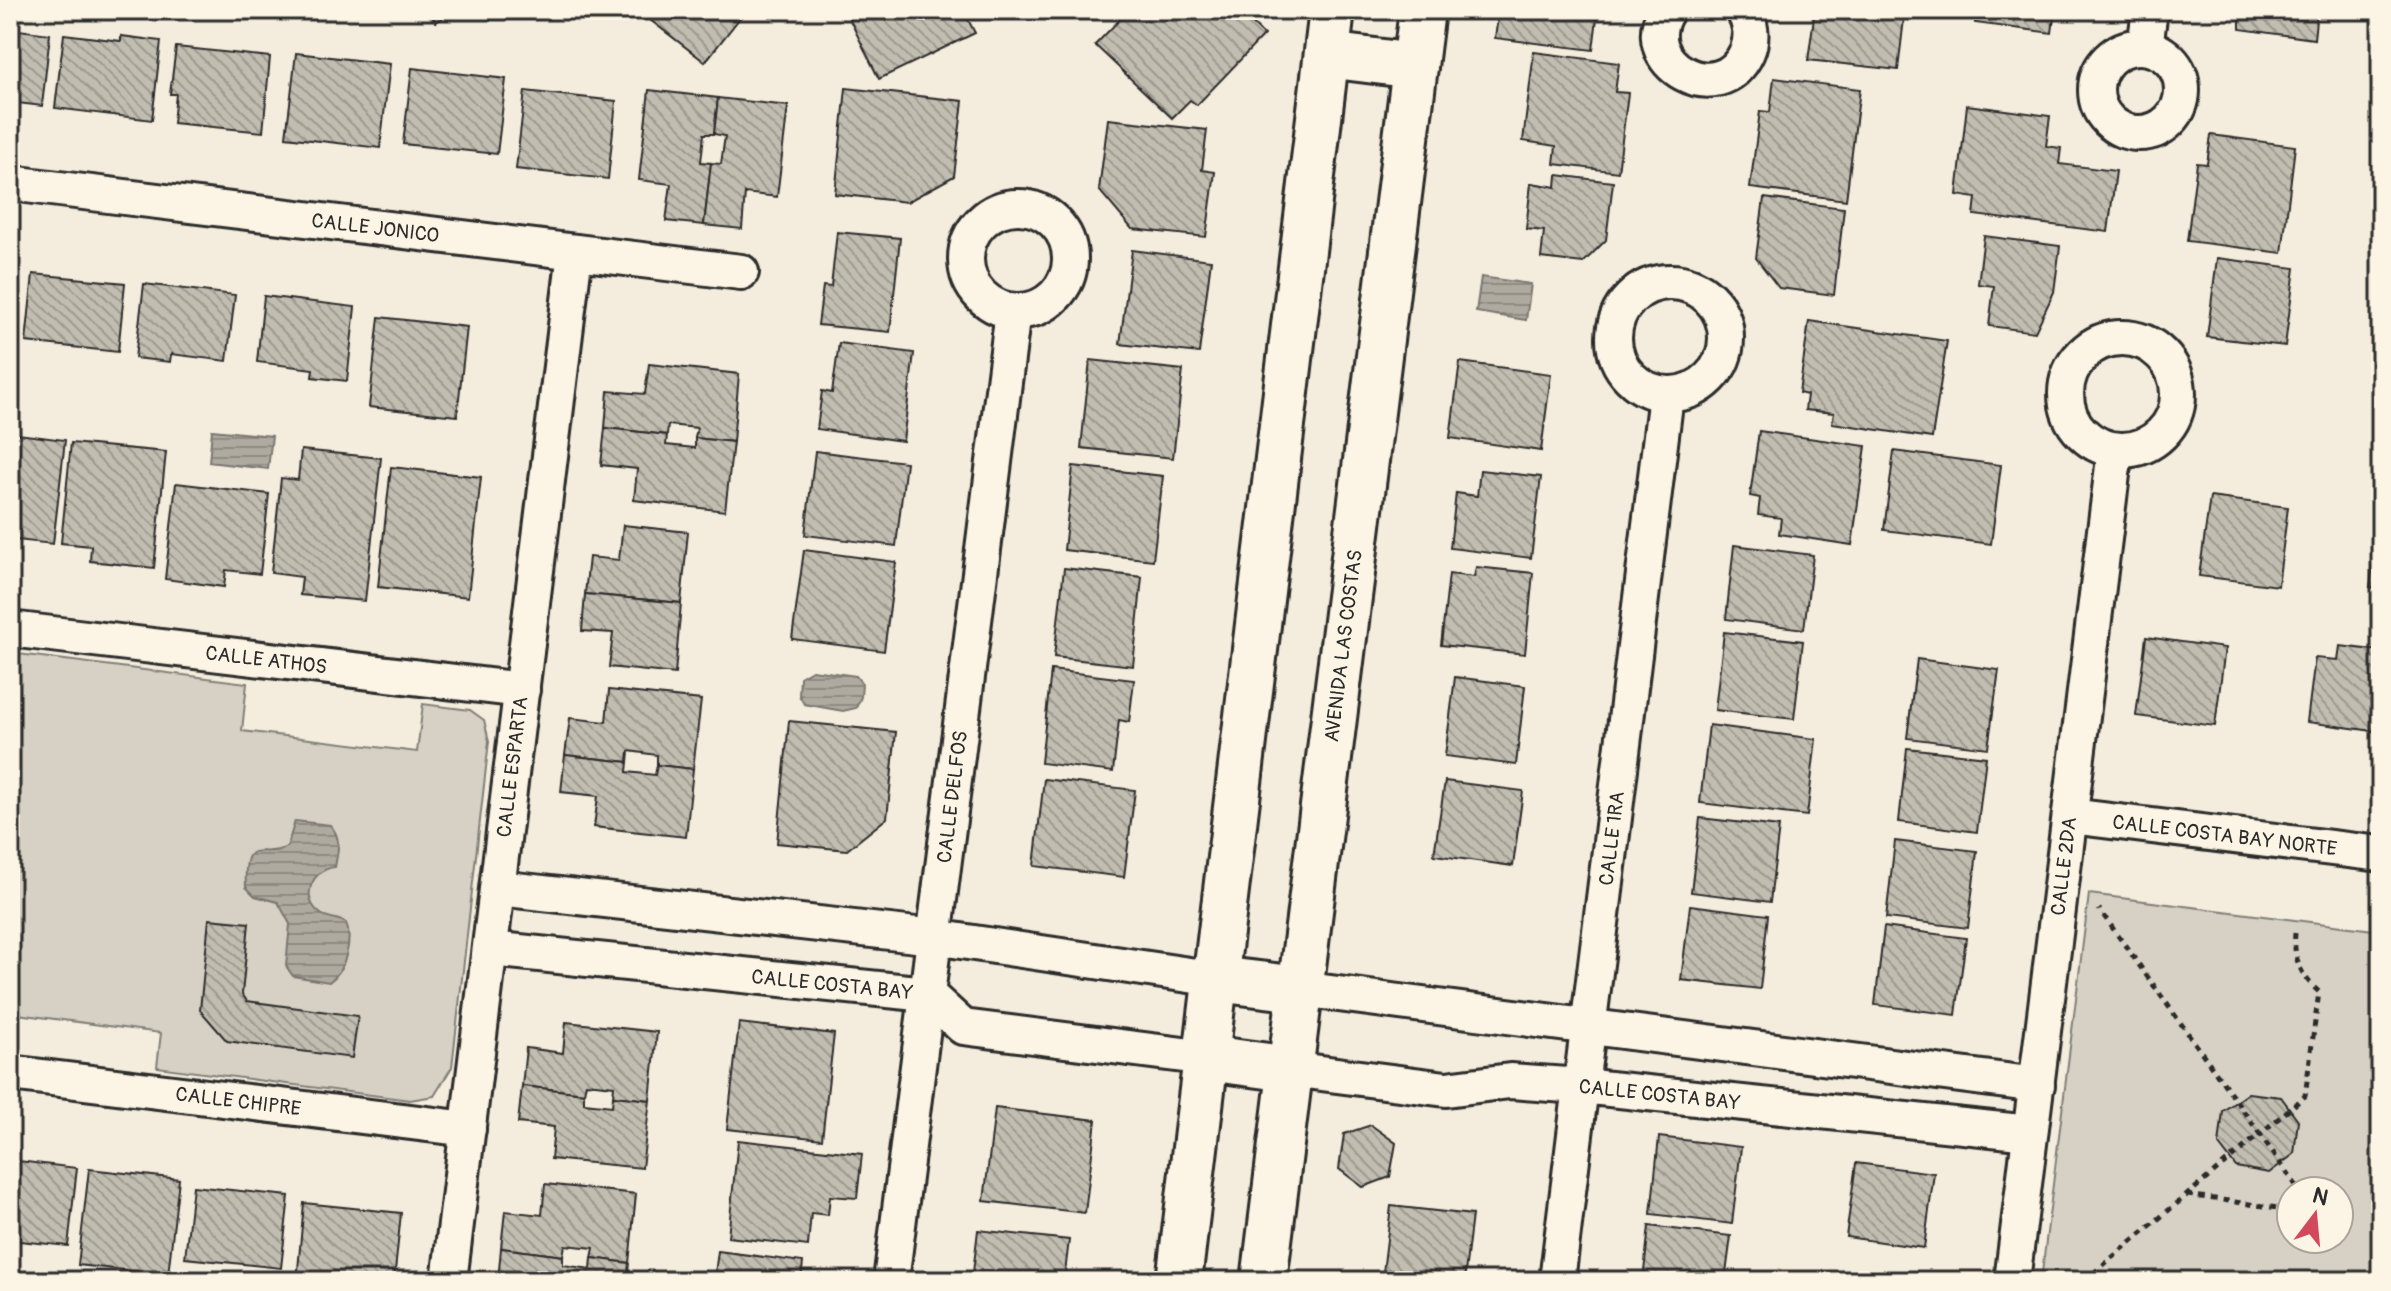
<svg xmlns="http://www.w3.org/2000/svg" width="2391" height="1291" viewBox="0 0 2391 1291" font-family="Pangolin,sans-serif">
<style>
.green{fill:#d6d1c4;stroke:#807e78;stroke-width:2;fill-rule:evenodd}
.water{fill:url(#water-rules);stroke:#7a7771;stroke-width:2}
.building{fill:url(#building-back-hatch);stroke:#2b2b2b;stroke-width:2}
.lines{fill:none;stroke-linecap:round;stroke-linejoin:round}
.street-casing{stroke:#2b2b2b;stroke-width:40}
.secondary-casing{stroke:#2b2b2b;stroke-width:50}
.path{stroke:#2b2b2b;stroke-width:5;stroke-dasharray:6 6;stroke-linecap:butt}
.street{stroke:#fcf5e5;stroke-width:34}
.secondary{stroke:#fcf5e5;stroke-width:44}
.labels{text-anchor:middle;stroke-width:6;stroke-linejoin:round;paint-order:stroke}
.street-label{font-size:20px;fill:#2b2b2b;stroke:#fcf5e5}
</style>
<defs>
<pattern id="water-rules" width="6" height="5" patternUnits="userSpaceOnUse" patternTransform="scale(2)"><rect width="6" height="5" fill="#afaaa0"/><path d="M0 2.5h6" fill="none" stroke="#8f8b83"/></pattern>
<pattern id="building-back-hatch" width="6" height="6" patternUnits="userSpaceOnUse" patternTransform="scale(2)"><rect width="6" height="6" fill="#c2bdb1"/><path d="M-1 5l2 2M0 0l6 6M5-1l2 2" fill="none" stroke="#9e9a90"/></pattern>
</defs>
<rect width="100%" height="100%" fill="#f4edde"/>
<filter id="ink" filterUnits="userSpaceOnUse"><feTurbulence type="fractalNoise" baseFrequency=".0125" numOctaves="2"/><feDisplacementMap in="SourceGraphic" scale="16" xChannelSelector="R" yChannelSelector="G"/><feConvolveMatrix kernelMatrix="1 2 1 2 8 2 1 2 1" color-interpolation-filters="sRGB"/></filter>
<g filter="url(#ink)">
<!-- green -->
<g class="green">
<path d="M10 653 247 683 242 731 417 752 423 704 470 710 484 720 489 741 452 1067 434 1096 410 1100 157 1067 161 1033 10 1013Z"/>
<path d="M2089 894 2381 931V1281H2041ZM2291 1191H2339V1239H2291Z"/>
</g>
<!-- water -->
<g class="water">
<path d="M1481 277 1531 284 1526 320 1476 312Z"/>
<path d="M212 430 272 436 268 469 209 462Z"/>
<path d="M812 670 856 676 862 684 861 697 856 708 843 711 804 704 799 695 800 677Z"/>
<path d="M295 821 330 825C342 838 338 850 335 867 312 869 299 898 321 914 329 919 338 918 346 923 353 941 345 971 329 982L293 976 286 966 290 924 278 902 255 896 246 887C243 832 260 861 287 847Z"/>
</g>
<!-- building -->
<g class="building">
<path d="M428 10H454L436 22Z"/>
<path d="M650 10H746L705 62 645 16Z"/>
<path d="M845 10H963L975 33 879 79Z"/>
<path d="M1129 10H1238L1264 35 1197 105 1190 100 1172 118 1095 45Z"/>
<path d="M1499 10H1598L1593 50 1495 38Z"/>
<path d="M1815 10H1905L1898 70 1808 60Z"/>
<path d="M1977 10H2055L2052 33 1975 23Z"/>
<path d="M2240 10H2317L2314 39 2240 29Z"/>
<path d="M11 29 50 34 42 106 10 102Z"/>
<path d="M64 34 121 41V36L161 41 152 120 55 108Z"/>
<path d="M176 47 270 57 263 132 173 123 176 94H170Z"/>
<path d="M1534 52 1619 63 1615 92 1628 93 1618 172 1554 164 1556 146 1523 141Z"/>
<path d="M296 53 390 64 380 148 286 137Z"/>
<path d="M412 68 506 79 497 154 403 144Z"/>
<path d="M1774 78 1860 89 1846 200 1750 188 1760 111 1770 112Z"/>
<path d="M846 88 963 101 954 176 907 202 835 194Z"/>
<path d="M649 90 718 98 714 134H704L701 162 711 163 704 225 666 221 671 184 639 180Z"/>
<path d="M525 91 616 101 608 179 516 169Z"/>
<path d="M718 98 788 106 777 197 745 193 742 229 704 225 711 163 721 164 725 136 714 134Z"/>
<path d="M1967 105 2050 116 2046 146 2061 148 2059 164 2116 171 2108 232 1974 215 1976 198 1957 195Z"/>
<path d="M1108 119 1207 130 1202 170 1215 172 1206 237 1132 229 1099 190Z"/>
<path d="M2211 135 2295 146 2282 253 2187 241 2197 163 2207 164Z"/>
<path d="M1557 175 1613 182 1606 240 1583 263 1541 258 1544 231 1526 229 1531 183 1556 187Z"/>
<path d="M1764 198 1844 208 1834 295 1779 288 1756 258Z"/>
<path d="M837 232 900 238 890 332 818 325 823 286 831 287Z"/>
<path d="M1984 236 2060 246 2054 292 2035 332 1989 326 1994 286 1978 284Z"/>
<path d="M1132 250 1211 260 1199 353 1120 344Z"/>
<path d="M2217 258 2295 268 2285 346 2207 337Z"/>
<path d="M10 264 17 265 10 338Z"/>
<path d="M33 274 125 283 118 352 26 342Z"/>
<path d="M144 284 235 295 227 361 171 354 170 362 135 358Z"/>
<path d="M264 296 355 307 347 381 312 377 313 369 257 362Z"/>
<path d="M379 317 467 327 457 416 369 407Z"/>
<path d="M1809 321 1947 341 1932 438 1832 423 1834 413 1805 410 1807 395 1799 393Z"/>
<path d="M839 343 914 353 903 441 817 429 822 391 832 393Z"/>
<path d="M1090 360 1183 370 1173 458 1081 448Z"/>
<path d="M1460 362 1551 374 1541 451 1450 438Z"/>
<path d="M649 364 739 374 733 442 695 438 697 428 668 425 667 435 605 428 608 391 645 394Z"/>
<path d="M605 428 667 435 666 445 695 448V438L733 442 725 511 634 500 637 469 601 465Z"/>
<path d="M1759 431 1866 446 1852 545 1779 534 1781 518 1758 515 1760 498 1750 496Z"/>
<path d="M10 433 65 440 53 544 17 540 15 557 10 556Z"/>
<path d="M71 443 166 452 154 568 90 561 91 546 61 543Z"/>
<path d="M301 450 381 458 365 601 300 595 302 577 271 573 281 478 298 480Z"/>
<path d="M815 451 906 462 896 546 805 535Z"/>
<path d="M1894 451 2001 465 1991 544 1884 530Z"/>
<path d="M1073 466 1163 476 1153 560 1064 550Z"/>
<path d="M391 467 481 477 468 597 378 587Z"/>
<path d="M1480 470 1541 477 1531 558 1450 548 1456 493 1477 496Z"/>
<path d="M176 483 269 494 260 574 226 570 224 587 165 579Z"/>
<path d="M2210 497 2288 507 2278 586 2199 576Z"/>
<path d="M2380 508H2381V588L2370 587Z"/>
<path d="M623 525 688 532 681 603 585 594 589 557 619 560Z"/>
<path d="M1734 545 1813 555 1804 629 1726 619Z"/>
<path d="M804 550 896 562 884 651 792 639Z"/>
<path d="M1476 567 1533 573 1525 654 1441 645 1449 574 1474 577Z"/>
<path d="M1064 568 1142 577 1133 666 1054 657Z"/>
<path d="M585 594 681 603 675 674 609 667 613 633 582 631Z"/>
<path d="M1724 632 1803 641 1794 719 1715 710Z"/>
<path d="M2146 637 2225 648 2215 726 2136 716Z"/>
<path d="M2340 646 2381 651V732L2307 722 2315 658 2338 660Z"/>
<path d="M1917 659 1999 670 1988 748 1907 738Z"/>
<path d="M1051 670 1134 680 1129 722 1119 720 1113 772 1041 763Z"/>
<path d="M1455 677 1525 686 1516 765 1445 756Z"/>
<path d="M609 690 701 700 693 769 657 765V755L629 751 628 762 565 755 570 718 606 722Z"/>
<path d="M789 721 896 732 887 818 847 850 777 843Z"/>
<path d="M1709 725 1816 739 1807 816 1700 803Z"/>
<path d="M1907 748 1986 757 1977 832 1899 822Z"/>
<path d="M565 755 628 762 627 772 655 775 657 765 693 769 686 837 594 827 598 796 561 792Z"/>
<path d="M1044 779 1135 790 1124 877 1034 866Z"/>
<path d="M1445 781 1523 791 1513 866 1434 855Z"/>
<path d="M1700 818 1779 827 1770 902 1691 892Z"/>
<path d="M1895 841 1977 851 1968 928 1886 918Z"/>
<path d="M1690 905 1768 915 1760 989 1681 980Z"/>
<path d="M209 919 249 923 242 994 247 1001 358 1016 352 1058 227 1041 200 1010Z"/>
<path d="M1884 927 1966 938 1956 1015 1875 1005Z"/>
<path d="M566 1022 657 1032 650 1100 613 1096 614 1086 586 1083 584 1093 522 1086 526 1048 563 1053Z"/>
<path d="M739 1023 834 1034 822 1139 727 1129Z"/>
<path d="M522 1086 584 1093V1103L612 1106 613 1096 650 1100 642 1168 551 1159 554 1127 518 1123Z"/>
<path d="M2248 1093 2281 1097 2298 1120 2294 1154 2269 1173 2236 1167 2219 1145 2223 1111Z"/>
<path d="M995 1108 1096 1120 1085 1213 984 1201Z"/>
<path d="M1371 1125 1396 1143 1390 1177 1363 1187 1339 1169 1344 1134Z"/>
<path d="M1659 1137 1741 1147 1732 1224 1651 1214Z"/>
<path d="M738 1140 862 1154 857 1198 830 1196 828 1215 811 1213 808 1246 728 1237Z"/>
<path d="M10 1160 77 1168 68 1246 10 1240Z"/>
<path d="M1856 1163 1934 1173 1924 1248 1846 1237Z"/>
<path d="M89 1169 179 1179 168 1275 78 1265Z"/>
<path d="M545 1184 636 1194 629 1263 592 1258 594 1248 565 1245 563 1256 501 1248 505 1211 542 1215Z"/>
<path d="M193 1186 289 1196 281 1268 185 1258Z"/>
<path d="M304 1203 401 1213 394 1281H297Z"/>
<path d="M1391 1206 1472 1215 1464 1281H1382Z"/>
<path d="M1649 1226 1731 1236 1725 1281H1643Z"/>
<path d="M978 1230 1069 1240 1064 1281H972Z"/>
<path d="M501 1248 563 1256V1265L591 1269 592 1258 629 1263 627 1281H498Z"/>
<path d="M718 1251 803 1262 801 1281H714Z"/>
</g>
<g class="lines">
<defs>
<g id="street">
<path d="M1667 10C1632 63 1720 112 1747 52 1753 38 1751 22 1743 10"/>
<path d="M2145 47 2150 10"/>
<circle cx="2139" cy="90" r="43"/>
<path id="s1" d="M10 183 741 272"/>
<circle cx="1018" cy="259" r="52"/>
<circle cx="1670" cy="338" r="56"/>
<circle cx="2122" cy="394" r="56"/>
<path id="s2" d="M10 629 522 690"/>
<path id="s3" d="M2070 816 2381 854"/>
<path d="M498 888 934 937 1216 979"/>
<path id="s4" d="M490 949 927 994 963 1027 1207 1058"/>
<path d="M1300 989 2037 1085"/>
<path id="s5" d="M1290 1069 1446 1089 1510 1081 1581 1086 2030 1133"/>
<path id="s6" d="M10 1073 468 1129"/>
<path id="s7" d="M449 1281 575 252"/>
<path id="s8" d="M891 1281 1013 311"/>
<path id="s9" d="M1557 1281 1666 395"/>
<path id="s10" d="M2012 1281 2115 450"/>
</g>
<g id="secondary">
<path d="M1327 55 1415 66"/>
<path d="M1216 979 1300 989"/>
<path d="M1207 1058 1290 1069"/>
<path d="M1179 1281 1332 10"/>
<path id="s11" d="M1264 1281 1422 10"/>
</g>
</defs>
<!-- street casing -->
<use href="#street" class="street-casing"/>
<!-- secondary casing -->
<use href="#secondary" class="secondary-casing"/>
<!-- path -->
<g class="path">
<path d="M2295 933C2293 958 2300 975 2319 992L2305 1096 2260 1134 2300 1191"/>
<path d="M2187 1195 2291 1210"/>
<path d="M2084 1281 2260 1134 2099 909"/>
</g>
<!-- street -->
<use href="#street" class="street"/>
<!-- secondary -->
<use href="#secondary" class="secondary"/>
</g>
</g>
<g class="labels">
<!-- street labels -->
<g class="street-label">
<text dy="7" stroke="none"><textPath href="#s1" startOffset="368">CALLE JONICO</textPath></text>
<text dy="7" stroke="none"><textPath href="#s11" startOffset="640">AVENIDA LAS COSTAS</textPath></text>
<text dy="7" stroke="none"><textPath href="#s2" startOffset="258">CALLE ATHOS</textPath></text>
<text dy="7" stroke="none"><textPath href="#s7" startOffset="518">CALLE ESPARTA</textPath></text>
<text dy="7" stroke="none"><textPath href="#s8" startOffset="488">CALLE DELFOS</textPath></text>
<text dy="7" stroke="none"><textPath href="#s3" startOffset="156">CALLE COSTA BAY NORTE</textPath></text>
<text dy="7" stroke="none"><textPath href="#s9" startOffset="446">CALLE 1RA</textPath></text>
<text dy="7" stroke="none"><textPath href="#s10" startOffset="418">CALLE 2DA</textPath></text>
<text dy="7" stroke="none"><textPath href="#s4" startOffset="344">CALLE COSTA BAY</textPath></text>
<text dy="7" stroke="none"><textPath href="#s5" startOffset="372">CALLE COSTA BAY</textPath></text>
<text dy="7" stroke="none"><textPath href="#s6" startOffset="230">CALLE CHIPRE</textPath></text>
</g>
</g>
<!-- margin -->
<rect width="2391" height="1291" fill="none" stroke="#fcf5e5" stroke-width="40"/>
<rect x="20" y="20" width="2351" height="1251" fill="none" stroke="#2b2b2b" stroke-width="3" filter="url(#ink)"/>
<!-- north arrow -->
<g transform="translate(2315 1215) rotate(16)"><circle r="38" fill="#fcf5e5" stroke="#a8a49b" stroke-width="2"/>
<path d="M0-6L14 30L0 20L-14 30Z" fill="#d1495b"/>
<text y="-12" font-size="22" font-weight="bold" text-anchor="middle" fill="#2b2b2b">N</text>
</g>
</svg>
